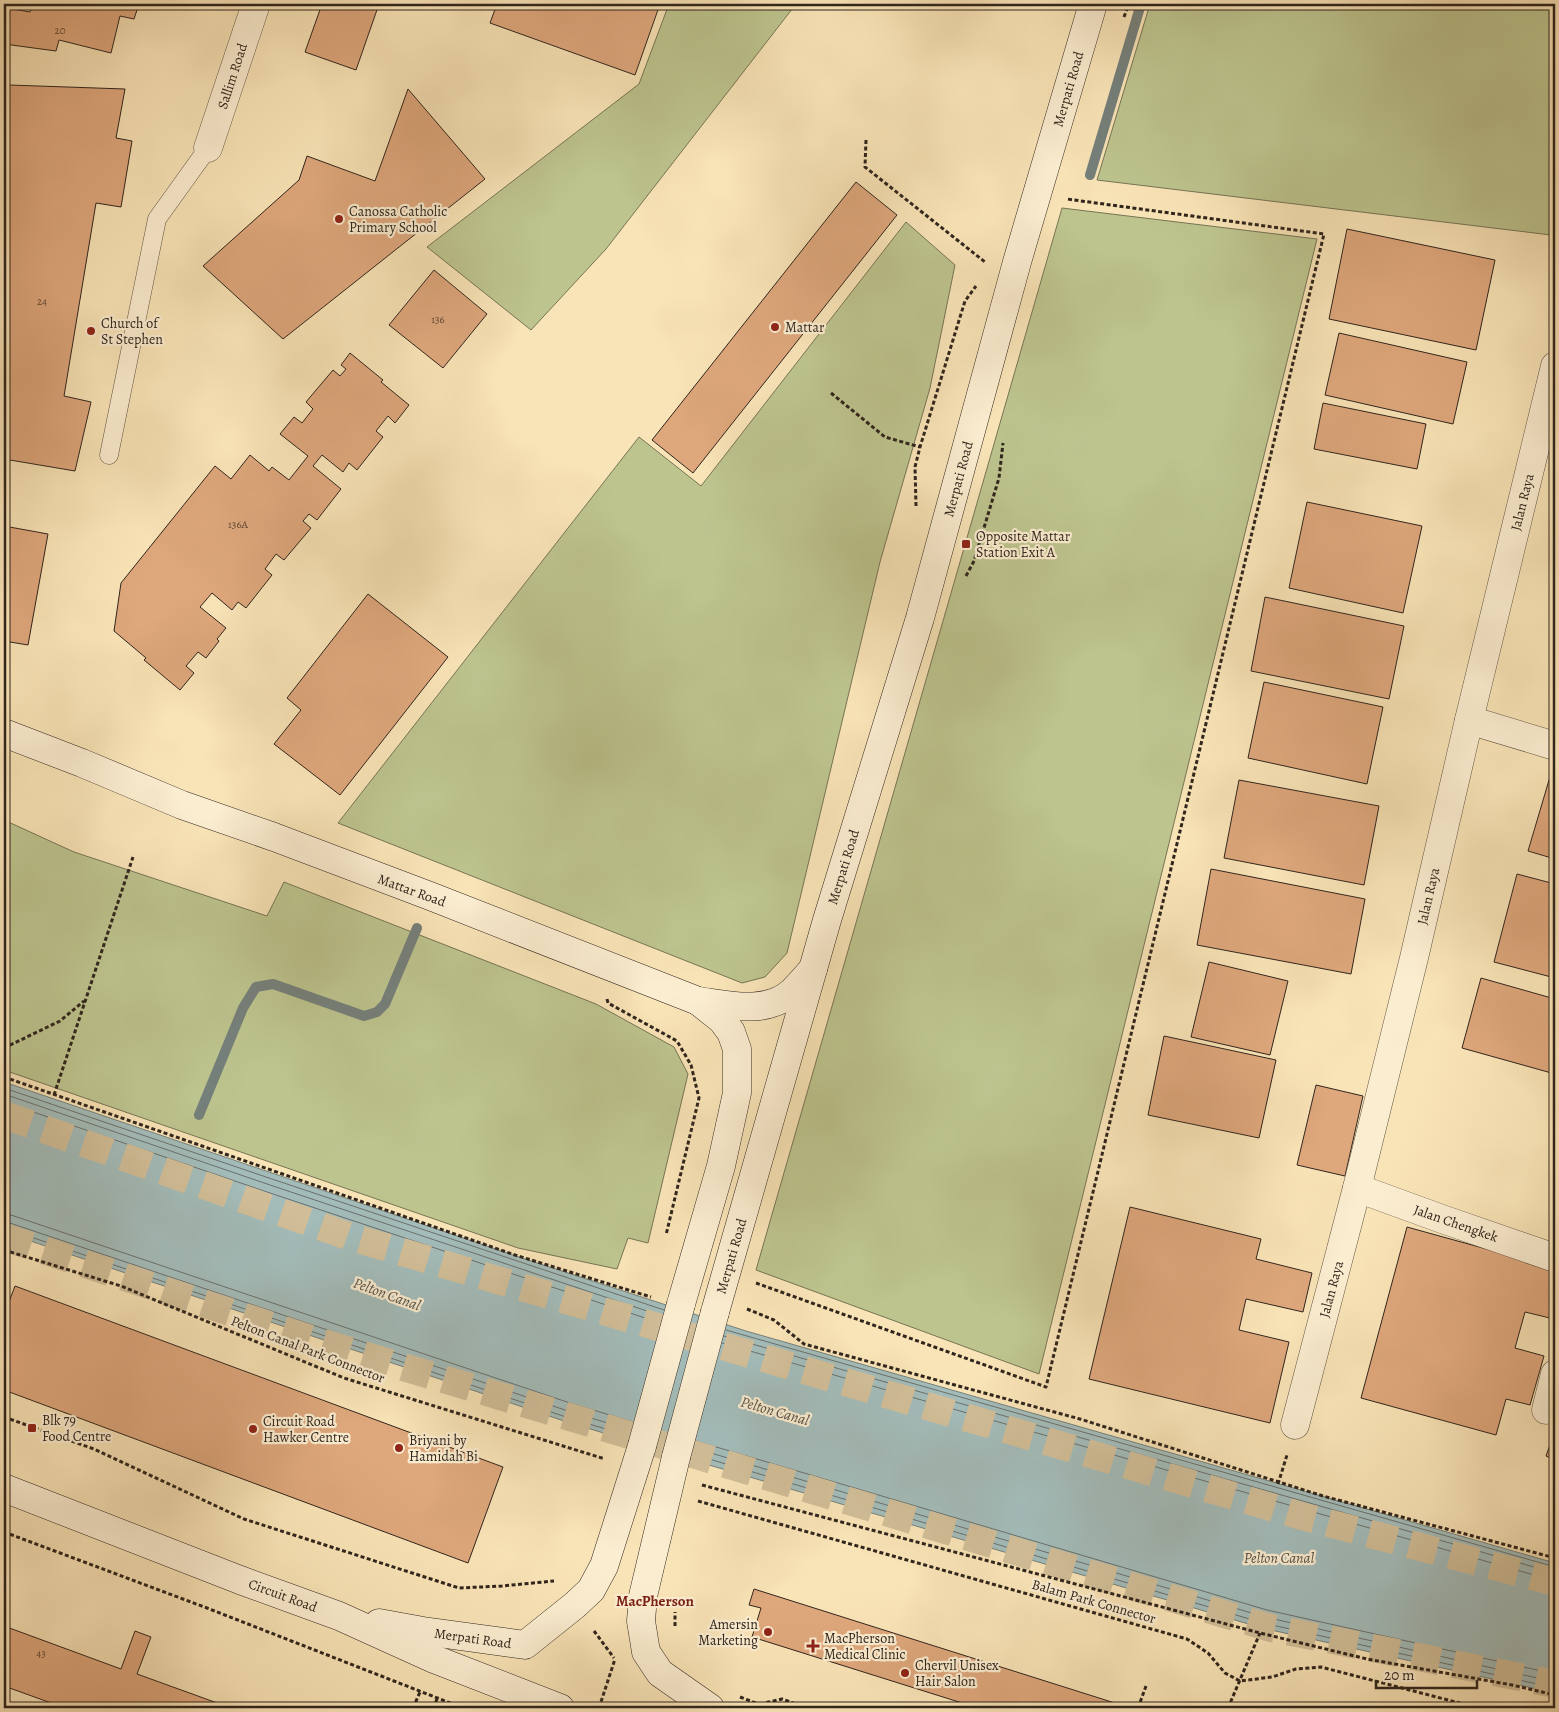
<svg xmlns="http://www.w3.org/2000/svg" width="1559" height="1712" viewBox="0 0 1559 1712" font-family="Alegreya,serif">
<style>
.green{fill:#bdc48e;stroke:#767456}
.water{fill:#a3bcba;stroke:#75807b}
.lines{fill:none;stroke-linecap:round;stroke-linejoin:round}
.shore{stroke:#6a706c;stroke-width:1}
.stream{stroke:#75807b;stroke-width:10}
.building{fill:#dea77c;stroke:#30251d}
.highway-tunnel{stroke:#d1be98;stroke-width:28;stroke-dasharray:28 14;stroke-linecap:butt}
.lane-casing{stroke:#625544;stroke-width:19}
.street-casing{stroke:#625544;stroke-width:29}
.secondary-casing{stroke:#30251d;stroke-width:29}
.path{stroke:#30251d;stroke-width:3;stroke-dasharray:4 2.5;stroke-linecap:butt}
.lane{stroke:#fbedd0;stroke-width:18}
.street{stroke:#fbedd0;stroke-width:28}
.secondary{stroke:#fbedd0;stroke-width:28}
.secondary-bridge-casing{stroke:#30251d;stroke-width:29;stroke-linecap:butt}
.secondary-bridge{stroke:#fbedd0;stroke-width:28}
.poi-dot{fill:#8f2418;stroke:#fbedd0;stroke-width:2}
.labels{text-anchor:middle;stroke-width:4.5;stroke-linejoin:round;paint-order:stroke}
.number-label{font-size:11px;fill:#5c4635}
.street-label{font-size:14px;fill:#30251d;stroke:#fbedd0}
.poi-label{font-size:14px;fill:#30251d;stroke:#fbedd0;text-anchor:start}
.water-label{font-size:15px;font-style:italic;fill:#52524c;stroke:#fbedd0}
.neighbourhood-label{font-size:15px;font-weight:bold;fill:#7a1f14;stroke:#fbedd0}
</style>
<rect width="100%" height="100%" fill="#f9e4b7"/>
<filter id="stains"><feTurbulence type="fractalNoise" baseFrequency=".004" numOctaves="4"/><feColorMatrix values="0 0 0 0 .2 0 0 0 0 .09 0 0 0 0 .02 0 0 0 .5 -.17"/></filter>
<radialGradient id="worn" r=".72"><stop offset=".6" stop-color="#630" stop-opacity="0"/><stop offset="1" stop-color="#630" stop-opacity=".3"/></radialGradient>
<!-- green -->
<g class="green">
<path d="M669 4H796L606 249 531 330 427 247 639 84Z"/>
<path d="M1150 4H1555V219L1551 235 1097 180Z"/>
<path d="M1062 208 1317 239 1039 1374 756 1270Z"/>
<path d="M906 222 955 265 930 388 880 562 787 953 765 977 742 983 338 823 639 437 701 486Z"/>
<path d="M4 820 74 852 267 916 284 882 596 1004 674 1047 688 1074 648 1243 628 1238 617 1269 518 1248 4 1070Z"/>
</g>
<!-- water -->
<path class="water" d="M4 1082 525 1259 746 1331 1555 1563V1693L1262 1628 709 1465 564 1421 4 1232Z"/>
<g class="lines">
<!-- shore -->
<g class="shore">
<path d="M4 1088 272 1179 664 1310"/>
<path d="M4 1094 270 1185 662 1316"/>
<path d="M4 1102 267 1192 660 1323"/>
<path d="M4 1214 11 1215 570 1403 633 1422"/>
<path d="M4 1221 568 1411 631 1430"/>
<path d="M4 1228 566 1417 629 1436"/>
<path d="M726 1330 1555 1567"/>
<path d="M724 1336 1555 1573"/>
<path d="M722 1343 1555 1581"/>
<path d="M696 1441 1267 1610 1555 1674"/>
<path d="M694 1448 1265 1617 1555 1682"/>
<path d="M692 1454 1263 1623 1555 1688"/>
</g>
<!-- stream -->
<g class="stream">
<path d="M1090 175 1141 4"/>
<path d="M199 1115 243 1008 256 987 273 984 364 1016 377 1012 385 1004 417 928"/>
</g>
</g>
<!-- building -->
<g class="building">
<path d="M33 4H139L134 19 120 16 111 53 59 40 56 51 4 44V18L7 8 30 12Z"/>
<path d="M322 4H379L356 70 305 52Z"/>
<path d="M497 4H660L635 75 490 23Z"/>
<path d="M9 85 125 89 116 138 132 141 121 207 96 203 64 396 91 402 75 471 4 459V113Z"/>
<path d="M408 89 485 179 283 339 203 266 299 180 307 156 375 181Z"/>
<path d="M856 182 897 215 693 473 652 440Z"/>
<path d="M1347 229 1495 260 1476 350 1329 319Z"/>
<path d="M434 270 487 314 443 368 389 325Z"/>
<path d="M1339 333 1467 362 1453 424 1325 395Z"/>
<path d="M350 353 383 380 381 382 409 405 395 423 388 416 376 431 383 437 357 470 349 463 343 472 322 455 313 466 341 489 317 520 309 514 303 521 311 528 284 560 276 554 265 569 272 575 246 608 238 602 232 610 212 593 200 607 226 628 217 639 219 641 206 658 198 652 186 666 194 673 180 690 144 660 146 658 114 631 121 583 215 466 231 479 250 455 269 471 272 467 289 480 308 456 280 434 294 417 302 423 313 409 306 402 333 370 340 376 346 369 341 365Z"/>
<path d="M1323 403 1426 424 1417 469 1314 449Z"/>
<path d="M1307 502 1422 526 1403 613 1289 588Z"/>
<path d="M4 526 48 534 28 645 4 641Z"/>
<path d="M368 594 448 657 340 795 274 744 301 710 287 698Z"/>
<path d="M1265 597 1404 626 1389 699 1251 671Z"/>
<path d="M1264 682 1383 707 1367 784 1248 758Z"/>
<path d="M1552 770 1555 771V859L1528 851Z"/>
<path d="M1239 780 1379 806 1364 885 1224 858Z"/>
<path d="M1211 869 1365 899 1351 974 1197 945Z"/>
<path d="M1517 874 1555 884V978L1494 962Z"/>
<path d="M1209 962 1288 981 1270 1055 1191 1037Z"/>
<path d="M1481 978 1555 999V1074L1462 1048Z"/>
<path d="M1164 1036 1276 1060 1259 1138 1148 1115Z"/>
<path d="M1316 1085 1363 1096 1345 1176 1297 1165Z"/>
<path d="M1130 1207 1261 1239 1256 1259 1312 1273 1303 1312 1246 1299 1239 1330 1289 1342 1270 1423 1089 1379Z"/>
<path d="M1407 1227 1555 1268 1554 1319 1525 1312 1515 1348 1544 1356 1530 1405 1506 1399 1496 1435 1361 1398Z"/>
<path d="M15 1286 503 1467 468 1563 4 1390V1315Z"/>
<path d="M1555 1431V1460L1546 1456Z"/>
<path d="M754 1589 1118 1704 1117 1708H978L752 1637 761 1608 749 1605Z"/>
<path d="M4 1626 121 1669 135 1631 151 1637 137 1674 231 1708H65L4 1686Z"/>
</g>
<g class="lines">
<!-- highway-tunnel -->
<g class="highway-tunnel">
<path d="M4 1115 351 1237 1305 1517 1555 1582"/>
<path d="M4 1237 317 1341 1271 1628 1555 1684"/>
</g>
<defs>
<path id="lane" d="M109 455 157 219 208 148"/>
<g id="street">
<path d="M208 148 256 4"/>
<path d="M1469 720 1555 746"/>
<path d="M1357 1188 1442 1219 1555 1258"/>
<path d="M1546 1410 1555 1374"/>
<path d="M1295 1425 1357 1188 1414 958 1469 720 1555 366"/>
</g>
<g id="secondary">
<path d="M4 733 82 763 182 805 274 837 430 896 698 1001C728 1005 766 1015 792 992 799 985 806 977 813 969"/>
<path d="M681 1304 721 1166 737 1093V1049L731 1032 722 1020 698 1001"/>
<path d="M715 1312 827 920 920 618 1017 262 1093 4"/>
<path d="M676 1457 643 1596 641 1621 646 1652 660 1673 710 1708"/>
<path d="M4 1488 240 1580 339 1616 434 1659 560 1708"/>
<path d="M379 1623 423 1631 525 1645 575 1605 591 1590 604 1566 642 1446"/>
</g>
</defs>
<!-- lane casing -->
<use href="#lane" class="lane-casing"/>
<!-- street casing -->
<use href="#street" class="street-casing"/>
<!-- secondary casing -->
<use href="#secondary" class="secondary-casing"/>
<!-- path -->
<g class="path">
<path d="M1124 17 1129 4"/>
<path d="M866 140 865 167 985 262"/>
<path d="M831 393 885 437 920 447"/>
<path d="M916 506 915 467 920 447 965 301 976 286"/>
<path d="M966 576 974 561 999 478 1003 443"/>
<path d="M607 999 608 1003 677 1041 691 1065 699 1098 666 1235"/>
<path d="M4 1048 60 1021 84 1001"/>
<path d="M4 1077 515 1255 651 1297"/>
<path d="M54 1095 133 857"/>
<path d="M4 1250 121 1286 344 1378 605 1459"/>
<path d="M756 1283 1046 1387 1324 234 1067 199"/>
<path d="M747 1309 774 1320 804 1344 1080 1419 1323 1496 1555 1558"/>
<path d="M4 1417 94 1449 244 1519 459 1588 502 1586 554 1581"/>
<path d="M1278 1484 1287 1455"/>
<path d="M702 1485 1260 1633 1367 1659 1512 1685 1555 1695"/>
<path d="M698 1501 1187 1639 1208 1653 1225 1673 1240 1681 1272 1677 1296 1669 1321 1667 1479 1708"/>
<path d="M4 1532 207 1608 463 1708"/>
<path d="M675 1626V1612"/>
<path d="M594 1631 614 1658"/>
<path d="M740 1697 769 1708"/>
<path d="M760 1704 782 1699 807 1708"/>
<path d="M413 1708 420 1692"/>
<path d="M433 1708 437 1699"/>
<path d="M599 1708 615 1659"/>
<path d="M1138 1708 1146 1686"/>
<path d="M1228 1708 1260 1633"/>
</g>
<!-- lane -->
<use href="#lane" class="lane"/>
<!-- street -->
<use href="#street" class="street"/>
<!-- secondary -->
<use href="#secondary" class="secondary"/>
<defs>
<g id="secondary-bridge">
<path d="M642 1446 681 1304"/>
<path d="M676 1457 715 1312"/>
</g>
</defs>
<!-- secondary-bridge casing -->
<use href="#secondary-bridge" class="secondary-bridge-casing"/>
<!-- secondary-bridge -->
<use href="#secondary-bridge" class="secondary-bridge"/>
</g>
<!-- markers -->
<g class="poi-dot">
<circle cx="339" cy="219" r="5"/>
<circle cx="775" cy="327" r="5"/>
<circle cx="91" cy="331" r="5"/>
<rect x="961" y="539" width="10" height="10" rx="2.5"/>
<rect x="27" y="1423" width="10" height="10" rx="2.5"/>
<circle cx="253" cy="1429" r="5"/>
<circle cx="399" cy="1448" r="5"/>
<circle cx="768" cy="1632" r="5"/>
<path d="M810.5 1638.5h5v5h5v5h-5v5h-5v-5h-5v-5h5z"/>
<circle cx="905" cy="1673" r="5"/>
</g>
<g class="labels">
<!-- number labels -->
<g class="number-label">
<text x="60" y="34">20</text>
<text x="42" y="305">24</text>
<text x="438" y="323">136</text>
<text x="238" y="528">136A</text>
<text x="41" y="1657">43</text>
</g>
<!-- street labels -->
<g class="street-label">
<text transform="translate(232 76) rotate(-72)" y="5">Sallim Road</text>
<text transform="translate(1068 89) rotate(-74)" y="5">Merpati Road</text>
<text transform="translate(958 479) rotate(-75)" y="5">Merpati Road</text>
<text transform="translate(1522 502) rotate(-76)" y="5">Jalan Raya</text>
<text transform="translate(843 867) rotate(-73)" y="5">Merpati Road</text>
<text transform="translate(412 890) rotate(20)" y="5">Mattar Road</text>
<text transform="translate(1428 896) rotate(-77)" y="5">Jalan Raya</text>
<text transform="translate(1456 1223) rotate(19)" y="5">Jalan Chengkek</text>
<text transform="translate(731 1256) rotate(-74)" y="5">Merpati Road</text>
<text transform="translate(1331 1289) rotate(-75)" y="5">Jalan Raya</text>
<text transform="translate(308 1349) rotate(21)" y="5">Pelton Canal Park Connector</text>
<text transform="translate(283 1595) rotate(20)" y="5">Circuit Road</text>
<text transform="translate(1094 1601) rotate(16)" y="5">Balam Park Connector</text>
<text transform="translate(473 1638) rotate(8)" y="5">Merpati Road</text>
</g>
<!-- poi labels -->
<g class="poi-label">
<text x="349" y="216">Canossa Catholic<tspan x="349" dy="16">Primary School</tspan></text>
<text x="101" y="328">Church of<tspan x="101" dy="16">St Stephen</tspan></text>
<text x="785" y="332">Mattar</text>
<text x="976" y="541">Opposite Mattar<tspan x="976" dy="16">Station Exit A</tspan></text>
<text x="42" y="1425">Blk 79<tspan x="42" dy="16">Food Centre</tspan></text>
<text x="263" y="1426">Circuit Road<tspan x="263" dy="16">Hawker Centre</tspan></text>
<text x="409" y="1445">Briyani by<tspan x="409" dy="16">Hamidah Bi</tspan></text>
<text x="758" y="1629" text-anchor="end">Amersin<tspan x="758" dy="16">Marketing</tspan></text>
<text x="824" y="1643">MacPherson<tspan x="824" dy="16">Medical Clinic</tspan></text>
<text x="915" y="1670">Chervil Unisex<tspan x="915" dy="16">Hair Salon</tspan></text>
</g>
<!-- water labels -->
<g class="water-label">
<text transform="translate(387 1294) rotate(20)" y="5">Pelton Canal</text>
<text transform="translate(775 1411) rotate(16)" y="5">Pelton Canal</text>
<text x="1279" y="1563">Pelton Canal</text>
</g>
<!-- neighbourhood labels -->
<g class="neighbourhood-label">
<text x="655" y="1606">MacPherson</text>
</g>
</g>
<!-- margin -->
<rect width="1559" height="1712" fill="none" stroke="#f9e4b7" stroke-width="20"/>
<rect x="5" y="5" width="1549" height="1702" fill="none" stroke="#30251d" stroke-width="2.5"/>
<rect x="10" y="10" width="1539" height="1692" fill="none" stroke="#30251d"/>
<!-- scale -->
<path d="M1376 1680v8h101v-8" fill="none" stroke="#30251d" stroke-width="2.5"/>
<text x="1384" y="1680" font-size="15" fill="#30251d" stroke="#fbedd0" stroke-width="4" paint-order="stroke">20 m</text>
<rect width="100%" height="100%" filter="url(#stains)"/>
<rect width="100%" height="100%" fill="url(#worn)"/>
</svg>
